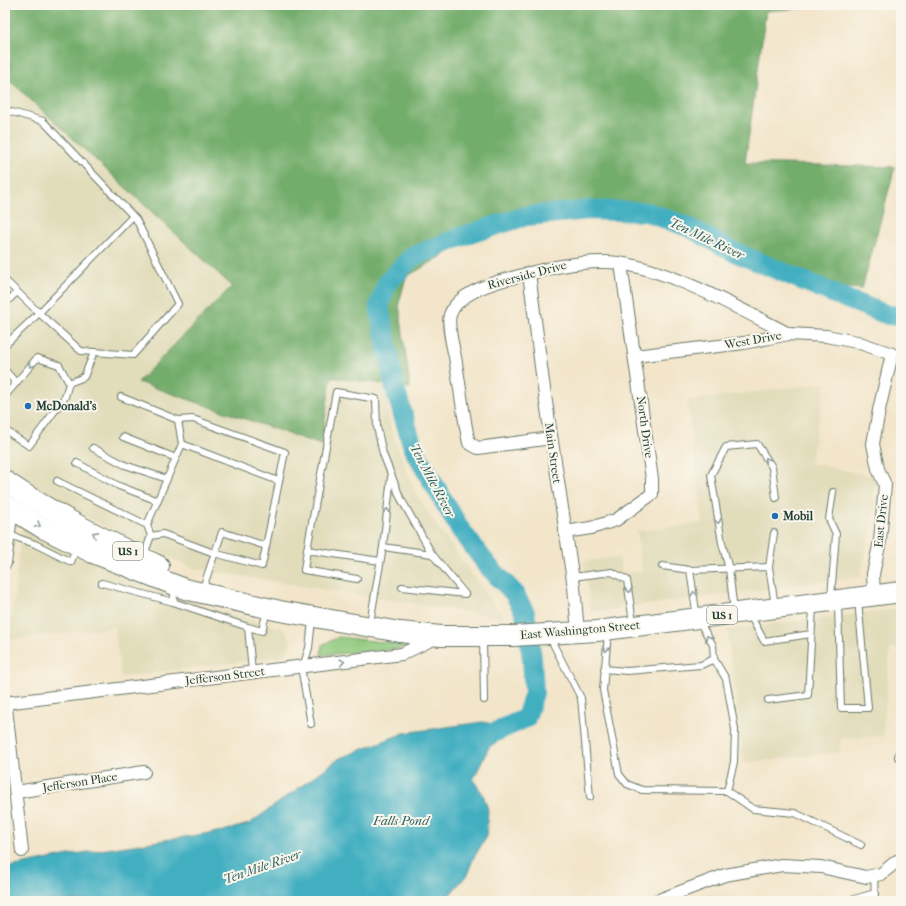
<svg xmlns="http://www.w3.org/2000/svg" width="906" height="906" viewBox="0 0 906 906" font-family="'IM FELL French Canon',serif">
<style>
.built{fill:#e1dcba}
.green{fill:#8fc97d;stroke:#578358}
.forest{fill:#73ad6c;stroke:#497550}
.water{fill:#43afc1;stroke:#31767a}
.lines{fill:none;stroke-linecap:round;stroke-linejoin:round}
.stream{stroke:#43afc1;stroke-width:3.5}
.river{stroke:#43afc1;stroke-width:20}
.lane-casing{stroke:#697868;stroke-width:8}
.street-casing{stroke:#697868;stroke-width:14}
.primary-casing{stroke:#697868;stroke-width:22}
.lane{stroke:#fff;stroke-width:6}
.street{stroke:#fff;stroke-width:12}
.primary{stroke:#fff;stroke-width:20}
.oneway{stroke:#8f9e9a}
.poi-dot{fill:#1f6fb2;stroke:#fbf7ec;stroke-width:1.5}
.labels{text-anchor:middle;stroke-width:4;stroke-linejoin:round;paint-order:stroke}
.shield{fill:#fbf7ec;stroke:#61756b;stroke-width:1}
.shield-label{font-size:11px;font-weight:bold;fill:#1f3d34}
.street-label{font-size:12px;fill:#1f3d34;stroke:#fbf7ec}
.poi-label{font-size:12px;font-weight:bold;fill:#1f3d34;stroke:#fbf7ec;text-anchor:start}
.water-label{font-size:13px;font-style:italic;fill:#2a5f5e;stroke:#fbf7ec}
</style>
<rect width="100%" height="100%" fill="#fbf7ec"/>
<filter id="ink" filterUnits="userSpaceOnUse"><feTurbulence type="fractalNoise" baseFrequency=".025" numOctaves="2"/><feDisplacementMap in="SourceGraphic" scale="8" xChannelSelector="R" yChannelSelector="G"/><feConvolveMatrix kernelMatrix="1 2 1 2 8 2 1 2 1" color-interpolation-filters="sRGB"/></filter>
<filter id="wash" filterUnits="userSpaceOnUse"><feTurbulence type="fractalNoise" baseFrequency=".012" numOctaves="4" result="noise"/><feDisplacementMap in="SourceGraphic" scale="16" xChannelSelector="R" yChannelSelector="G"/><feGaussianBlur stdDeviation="0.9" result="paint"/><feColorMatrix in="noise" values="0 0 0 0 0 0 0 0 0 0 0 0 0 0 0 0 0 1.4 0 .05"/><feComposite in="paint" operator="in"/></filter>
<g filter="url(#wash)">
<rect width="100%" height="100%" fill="#f2e5ca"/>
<!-- built -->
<g class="built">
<path d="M5 76 232 286 138 382 320 445 331 377 389 385 388 415 394 438 414 490 438 528 504 618 196 569 128 539 82 514 5 468Z"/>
<path d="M826 383 810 463 877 477 872 502 877 501 860 577 591 612 584 561 619 557 622 574 642 571 637 531 703 523 687 401Z"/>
<path d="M22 523 164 591 205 606 281 628 289 636 291 643 288 651 279 657 121 677 115 627 9 640Z"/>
<path d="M901 608V650L890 648 883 736 841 739 840 752 744 763 727 630Z"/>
</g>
<!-- green -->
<path class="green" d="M339 637 407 645 409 646 408 648 321 655 322 645Z"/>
<!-- forest -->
<path class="forest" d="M5 5H837L766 11 745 163 895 167 862 289 816 285 733 256 655 220 543 218 466 242 406 277 399 303 410 388 331 377 321 445 138 382 232 286 5 76Z"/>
<!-- water -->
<path class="water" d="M482 722C494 724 500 724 506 736L489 747 473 780 483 794 488 810 486 838 473 859 467 875 444 901H5V868L69 855 223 831 249 824 340 758 404 733Z"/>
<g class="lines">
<!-- stream -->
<path class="stream" d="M899 315 901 307"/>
<!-- river -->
<path class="river" d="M478 740 526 718 534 693 532 658 525 613 514 593 488 566 460 529 414 450 395 389 379 306 387 283 412 257 463 236 526 216 589 210 647 212 688 227 732 251 849 300 888 315 901 316"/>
</g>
</g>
<g filter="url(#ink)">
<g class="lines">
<defs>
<g id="lane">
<path d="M5 110 43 121 133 216 136 219 178 304 133 355 81 351 39 313 133 216"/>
<path d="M5 280 39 313 5 345"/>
<path d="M5 304 17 292"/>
<path d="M5 370 16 383"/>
<path d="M69 383 84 377 94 352"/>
<path d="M5 396 37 358 59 365 69 383 65 397 29 446 5 430"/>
<path d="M121 397 178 420 193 419 285 452 262 566 214 553 163 534 151 536"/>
<path d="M123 437 176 458"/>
<path d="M182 444 278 481"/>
<path d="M93 448 125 465 167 479"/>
<path d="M77 463 119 486 158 501"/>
<path d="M57 481 147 525"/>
<path d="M774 533 769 567 775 606"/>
<path d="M7 534 35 544 71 562 76 548"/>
<path d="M383 547 391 477"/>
<path d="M307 550 304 570 357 579"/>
<path d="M144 555 151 536 147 525 182 444 178 420"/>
<path d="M380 561 307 550 336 392 376 399 377 427 383 454 400 497 432 554 465 594 402 587"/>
<path d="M662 566 690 570 769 567"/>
<path d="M690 570 697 618 713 645 714 659 726 679 735 729 734 762 727 791"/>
<path d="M572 577 612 572 627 580 633 623"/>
<path d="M102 583 173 602 175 588"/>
<path d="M204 585 222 532 266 546"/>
<path d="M831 597 836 534 829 519 833 492"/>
<path d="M173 602 248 627 252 672"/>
<path d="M838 604 841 708H868L858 600"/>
<path d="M734 611 729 569 722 543 711 475 726 447 757 444 772 467 776 498"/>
<path d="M750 615 764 641 811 634"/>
<path d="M370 623 383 547 432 554"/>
<path d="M248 627 262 631 267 610"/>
<path d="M608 633 603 690 619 774 627 784 642 790 727 791 753 809 795 813 861 845"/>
<path d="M483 638 484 700"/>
<path d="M550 638 581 698 590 797"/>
<path d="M301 667 311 724"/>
<path d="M303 667 309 648 312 620"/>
<path d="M604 669 627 671 701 665 714 659"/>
<path d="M768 700 808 695 813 607"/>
<path d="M901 744 898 757H901"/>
<path d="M874 875 875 901"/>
<path d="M847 901 875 893"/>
</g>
<g id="street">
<path d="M529 273 543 382 574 587 578 632"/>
<path d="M635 356 744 343 789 334 826 336 857 342 892 354 879 410 873 444 878 469 885 485 880 541 873 574 874 595"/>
<path d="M551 438 478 448 469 443C463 415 460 386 455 357 453 347 447 324 450 315 456 295 489 284 507 279 539 271 569 262 602 262 657 261 739 309 789 334"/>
<path d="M565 532 591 528 616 520 652 494V479L621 264"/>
<path d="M5 563 12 509"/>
<path d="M5 699 22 851"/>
<path d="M5 703 402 654 437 637"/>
<path d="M16 792 144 772"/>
<path d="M656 901 725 875 782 865 821 867 866 877 881 874 897 861 901 860"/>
</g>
<g id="primary">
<path d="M5 481C53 514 106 540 159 566"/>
<path d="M5 505 41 527 93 553 185 589 280 611 400 632 441 636H513L597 631 901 592"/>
</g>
</defs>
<!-- lane casing -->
<use href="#lane" class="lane-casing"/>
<!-- street casing -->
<use href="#street" class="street-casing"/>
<!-- primary casing -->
<use href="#primary" class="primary-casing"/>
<!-- lane -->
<use href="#lane" class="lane"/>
<!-- street -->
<use href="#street" class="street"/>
<!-- primary -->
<use href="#primary" class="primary"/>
</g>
<!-- one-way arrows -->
<defs><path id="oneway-chevron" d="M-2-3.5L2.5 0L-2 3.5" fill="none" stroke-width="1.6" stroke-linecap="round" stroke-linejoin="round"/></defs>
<g class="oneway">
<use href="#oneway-chevron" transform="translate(31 365) rotate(129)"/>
<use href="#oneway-chevron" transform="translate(767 460) rotate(-121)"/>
<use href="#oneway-chevron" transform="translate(387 511) rotate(-84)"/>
<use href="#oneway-chevron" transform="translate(718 521) rotate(81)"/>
<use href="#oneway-chevron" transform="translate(38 525) rotate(30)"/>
<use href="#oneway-chevron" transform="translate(95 534) rotate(-151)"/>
<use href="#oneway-chevron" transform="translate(629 590) rotate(82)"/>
<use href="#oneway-chevron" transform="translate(694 594) rotate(-98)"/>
<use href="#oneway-chevron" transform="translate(708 638) rotate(-120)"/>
<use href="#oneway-chevron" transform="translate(606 649) rotate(97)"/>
<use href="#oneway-chevron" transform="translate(342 662) rotate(-8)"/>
</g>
</g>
<!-- markers -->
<g class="poi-dot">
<circle cx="28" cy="406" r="4"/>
<circle cx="775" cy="516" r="4"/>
</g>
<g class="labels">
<!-- shield labels -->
<g class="shield">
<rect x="113" y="542" width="30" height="18" rx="3"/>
<rect x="707" y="606" width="30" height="18" rx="3"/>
</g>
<g class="shield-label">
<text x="128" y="555">US 1</text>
<text x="722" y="619">US 1</text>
</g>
<!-- street labels -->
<g class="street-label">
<text transform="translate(527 275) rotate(-15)" y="4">Riverside Drive</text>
<text transform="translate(753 340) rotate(-10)" y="4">West Drive</text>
<text transform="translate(645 427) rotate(82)" y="4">North Drive</text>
<text transform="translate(553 453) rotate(82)" y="4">Main Street</text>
<text transform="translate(881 521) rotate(-84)" y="4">East Drive</text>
<text transform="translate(580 630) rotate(-5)" y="4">East Washington Street</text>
<text transform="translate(225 676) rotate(-7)" y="4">Jefferson Street</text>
<text transform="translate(80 782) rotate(-9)" y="4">Jefferson Place</text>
</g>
<!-- poi labels -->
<g class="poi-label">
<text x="36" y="410">McDonald's</text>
<text x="783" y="520">Mobil</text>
</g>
<!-- water labels -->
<g class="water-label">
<text transform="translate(707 238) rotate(25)" y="5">Ten Mile River</text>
<text transform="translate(433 480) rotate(62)" y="5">Ten Mile River</text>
<text x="401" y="825">Falls Pond</text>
<text transform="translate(262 866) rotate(-19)" y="5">Ten Mile River</text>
</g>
</g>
<!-- margin -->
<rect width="906" height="906" fill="none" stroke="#fbf7ec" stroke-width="20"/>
</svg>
